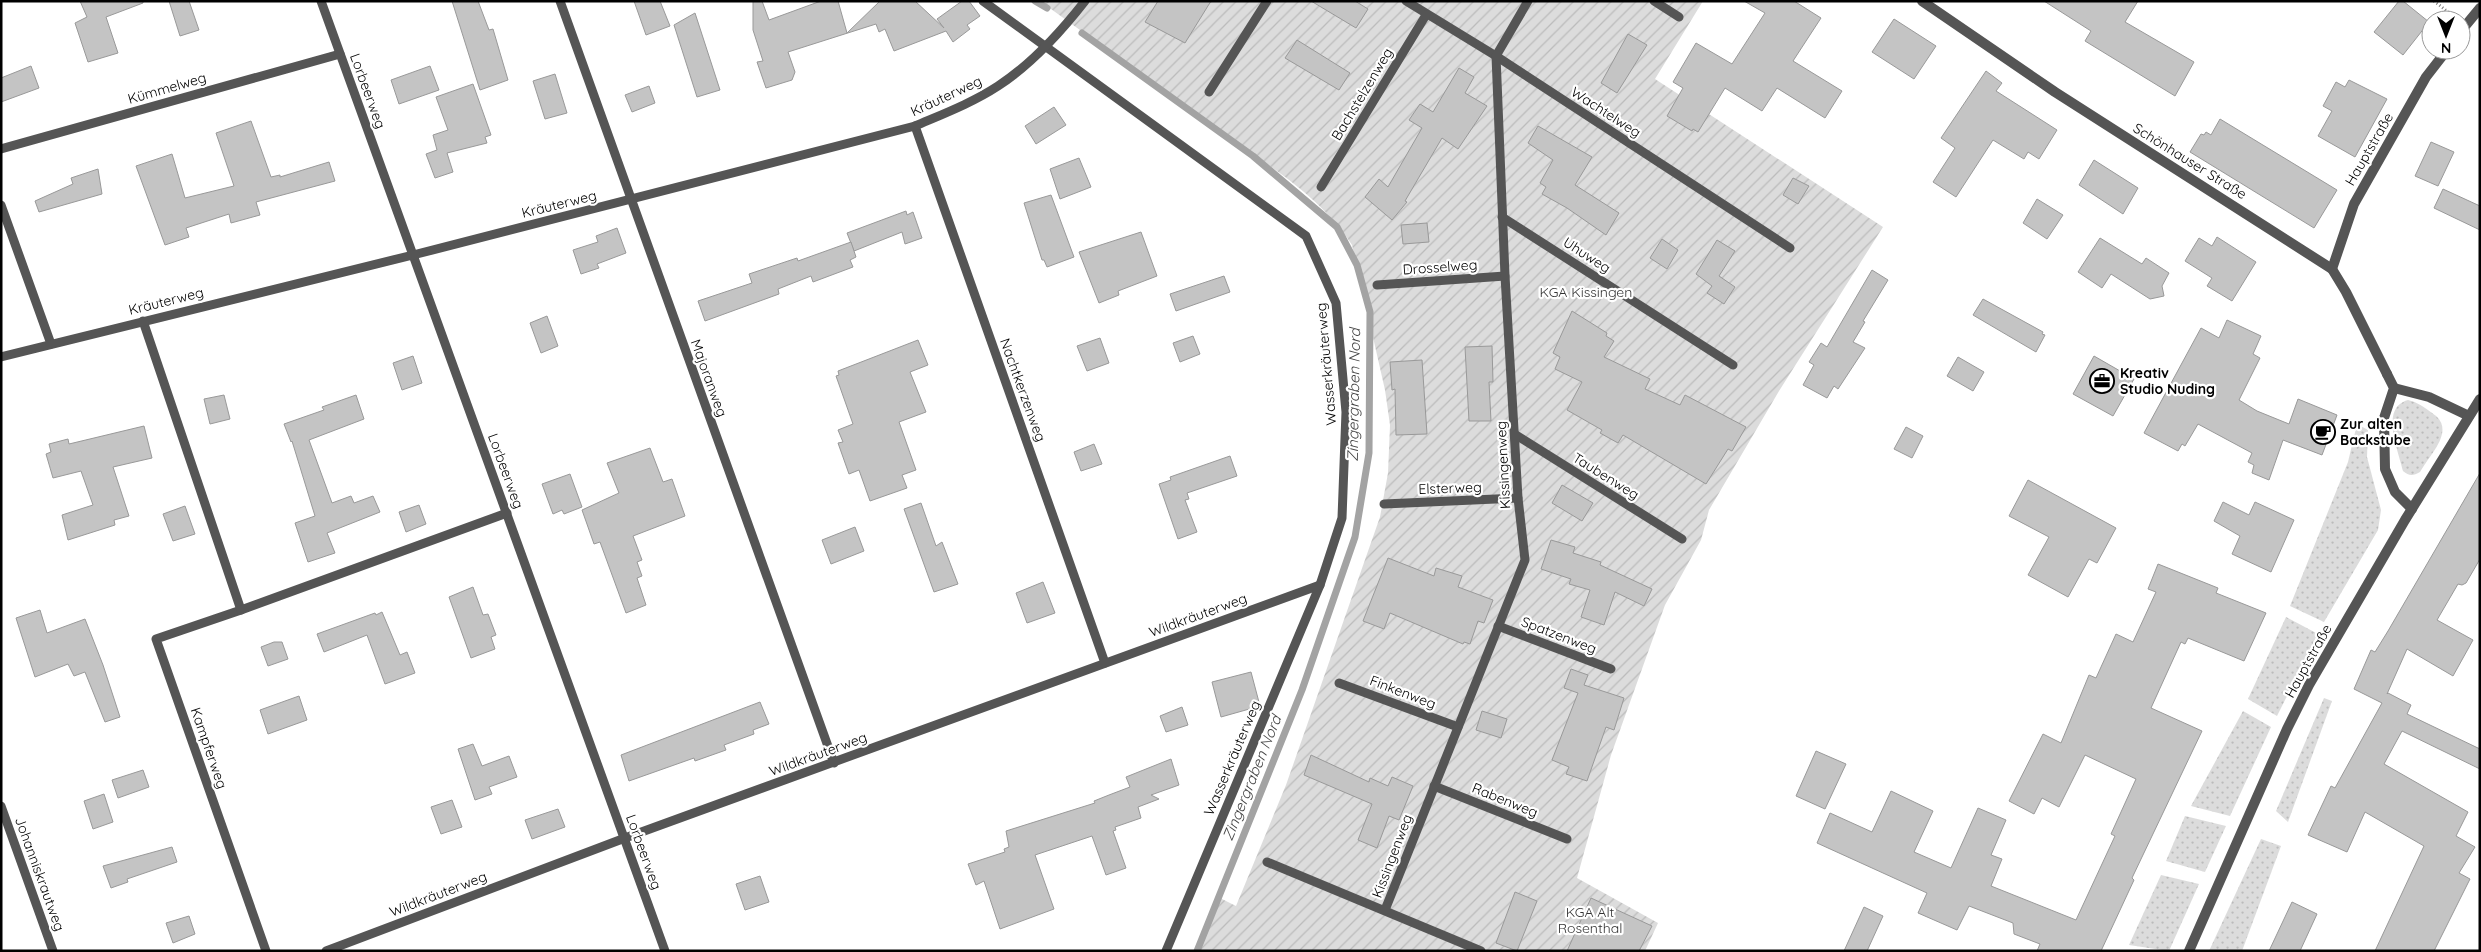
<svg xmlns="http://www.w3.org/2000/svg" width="2481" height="952" viewBox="0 0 2481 952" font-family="Quicksand,sans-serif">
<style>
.grass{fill:url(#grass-dots)}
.garden{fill:url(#garden-furrows)}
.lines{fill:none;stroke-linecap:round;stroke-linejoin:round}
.stream{stroke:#a3a3a3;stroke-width:7}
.building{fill:#c4c4c4;stroke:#999}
.path{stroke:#777;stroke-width:3;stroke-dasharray:1 2.5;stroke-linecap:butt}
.service{stroke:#555;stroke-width:9}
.minor{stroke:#555;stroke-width:10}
.tertiary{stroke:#555;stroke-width:10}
.labels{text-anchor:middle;stroke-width:4.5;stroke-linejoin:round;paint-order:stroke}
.street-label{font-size:14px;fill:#000;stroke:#fff}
.park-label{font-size:14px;fill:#333;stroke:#fff}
.poi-label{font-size:14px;font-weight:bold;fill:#000;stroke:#fff;text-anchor:start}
.water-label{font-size:15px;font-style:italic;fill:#444;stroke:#fff}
</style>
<defs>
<pattern id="grass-dots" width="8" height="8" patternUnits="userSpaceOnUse" patternTransform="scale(1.25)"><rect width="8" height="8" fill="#dcdcdc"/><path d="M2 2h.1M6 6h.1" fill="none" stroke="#bbb" stroke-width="1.8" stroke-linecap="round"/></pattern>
<pattern id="garden-furrows" width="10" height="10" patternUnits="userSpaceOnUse" patternTransform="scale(1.25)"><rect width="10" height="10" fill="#dcdcdc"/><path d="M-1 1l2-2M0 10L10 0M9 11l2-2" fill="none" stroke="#bbb"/></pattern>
</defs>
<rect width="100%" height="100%" fill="#fff"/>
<!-- grass -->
<g class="grass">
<path d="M2408 400C2417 402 2424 407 2432 413 2457 429 2431 453 2420 472 2413 476 2409 476 2403 471 2399 451 2379 408 2408 400Z"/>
<path d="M2357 424 2368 430 2367 457 2381 510 2378 530 2324 622 2290 606 2348 462Z"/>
<path d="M2286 617 2318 634 2277 716 2248 699Z"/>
<path d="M2324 698 2332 701 2288 822 2276 811Z"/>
<path d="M2243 711 2271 727 2230 816 2191 806Z"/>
<path d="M2185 816 2226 826 2205 872 2166 861Z"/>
<path d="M2261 839 2281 846 2242 951H2209Z"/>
<path d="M2161 875 2199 884 2169 951 2129 945Z"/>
</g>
<!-- garden -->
<path class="garden" d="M1040 1H1703L1655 79 1883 227 1779 391 1709 510 1701 540 1665 605 1611 755 1577 878 1658 923 1645 951H1197L1218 897 1236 906 1286 785 1380 517 1388 473 1390 425 1385 390 1352 245C1320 195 1266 164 1218 130 1159 87 1099 44 1040 1Z"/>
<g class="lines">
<!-- stream -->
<g class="stream">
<path d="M1035 1 1047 8"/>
<path d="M1082 33 1253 156 1337 227 1357 265 1370 312 1369 453 1355 537 1302 690 1197 951"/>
</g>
</g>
<!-- building -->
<g class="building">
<path d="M80 1H143V3L106 17 118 53 88 62 75 23 87 17Z"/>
<path d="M169 1H189L199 30 180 36Z"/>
<path d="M452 1H478L489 30 493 29 508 80 480 90Z"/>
<path d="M634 1H660L670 26 646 35Z"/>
<path d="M753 1H762L769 20 821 1H838L847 33 880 1H915L944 28 937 19 962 1H969L980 16 967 25 970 29 953 42 946 31 894 51 885 29 879 32 876 24 788 52 795 72 792 80 766 88 757 62 763 61 753 30Z"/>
<path d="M1158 1H1211L1185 43 1145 22Z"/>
<path d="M1311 1H1355L1368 9 1356 28Z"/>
<path d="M1744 1H1794L1821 18 1793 61 1842 91 1825 118 1777 88 1762 111 1725 88 1698 132 1693 129 1692 131 1667 116 1683 88 1673 82 1696 43 1732 64 1765 13Z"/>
<path d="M2044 1H2138L2125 22 2194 62 2175 96 2085 41 2091 31Z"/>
<path d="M2399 1H2403L2429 22 2403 55 2374 32Z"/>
<path d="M695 13 720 90 697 97 674 25Z"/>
<path d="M1894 19 1936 46 1914 79 1872 52Z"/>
<path d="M1628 34 1647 45 1617 93 1601 83Z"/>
<path d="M1297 40 1350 73 1339 90 1285 58Z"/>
<path d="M31 66 39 88 1 102V78Z"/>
<path d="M430 66 439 90 399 104 391 80Z"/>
<path d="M1459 68 1474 77 1465 93 1487 106 1458 149 1442 138 1405 201 1407 202 1392 220 1365 197 1379 179 1388 187 1422 128 1409 120 1420 104 1433 112Z"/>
<path d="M1986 71 2002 83 1996 91 2057 130 2039 159 2028 152 2024 159 1993 140 1956 197 1933 182 1955 148 1941 138Z"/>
<path d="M555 74 567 113 545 119 533 81Z"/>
<path d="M2349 80 2387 99 2355 157 2318 136 2332 111 2323 106 2336 82 2345 87Z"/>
<path d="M473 84 491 135 485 137 487 143 447 153 453 172 435 178 426 154 437 150 433 135 448 130 436 97Z"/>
<path d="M649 86 655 103 632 112 625 95Z"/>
<path d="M1054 107 1066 125 1036 144 1025 126Z"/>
<path d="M2220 119 2337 190 2314 228 2190 152 2201 134 2204 135 2206 132 2211 135Z"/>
<path d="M251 121 271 177 280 175V177L329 162 335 181 256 202 260 215 231 223 229 214 186 228 189 237 165 245 136 166 172 154 185 198 234 186 216 133Z"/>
<path d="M1538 126 1592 157 1575 185 1619 213 1606 235 1567 208 1542 194 1546 187 1540 183 1553 160 1528 143Z"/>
<path d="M2431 142 2454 152 2438 186 2415 176Z"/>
<path d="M1079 158 1091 187 1060 199 1050 169Z"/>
<path d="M2094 160 2138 188 2123 214 2079 185Z"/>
<path d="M98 169 102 194 39 212 35 201 73 184 71 178Z"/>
<path d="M1793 178 1809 186 1798 204 1783 195Z"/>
<path d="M2443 189 2480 206V230L2434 208Z"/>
<path d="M1051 195 1074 257 1047 267 1044 260H1042L1024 203Z"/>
<path d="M2037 199 2063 215 2047 239 2023 223Z"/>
<path d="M906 211 907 215 913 212 922 238 905 244 902 232 854 251 847 233Z"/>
<path d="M1427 223 1429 242 1403 244 1401 225Z"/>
<path d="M617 228 626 253 597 264 599 268 581 274 573 250 598 242 596 236Z"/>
<path d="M1141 232 1157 276 1118 291 1119 295 1099 303 1079 252Z"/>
<path d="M2217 237 2256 262 2232 301 2207 286 2212 278 2185 261 2199 238 2212 246Z"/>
<path d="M2100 238 2142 264 2146 258 2169 273 2162 286 2164 296 2150 299 2111 274 2102 288 2078 272Z"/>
<path d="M1662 239 1678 250 1667 269 1650 258Z"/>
<path d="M1717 240 1735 251 1719 276 1735 287 1724 304 1707 293 1712 286 1696 274Z"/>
<path d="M851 242 856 257 850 260 853 267 813 282 811 276 778 289 779 294 705 321 698 301 752 283 749 274 797 258 798 261Z"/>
<path d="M1872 270 1888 280 1863 321 1865 322 1853 342 1865 348 1838 389 1834 386 1827 398 1803 385 1814 365 1809 362 1821 343 1827 347Z"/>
<path d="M1224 276 1230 292 1176 311 1170 294Z"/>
<path d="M1983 299 2043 332 2042 334 2045 335 2036 352 1973 315Z"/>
<path d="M1572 311 1607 333 1606 336 1614 341 1604 357 1650 379 1645 389 1680 405 1685 395 1746 427 1732 451 1728 449 1706 484 1623 435 1618 443 1600 433 1602 430 1567 410 1582 382 1555 369 1560 357 1553 353Z"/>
<path d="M547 316 558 346 541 353 530 323Z"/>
<path d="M2227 320 2261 336 2253 354 2260 358 2239 400 2257 411 2289 424 2298 399 2337 415 2322 455 2283 440 2269 480 2252 473 2254 465 2248 462 2252 453 2198 424 2185 446 2182 444 2178 451 2144 433 2201 328 2219 338Z"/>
<path d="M1193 336 1200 354 1180 362 1173 343Z"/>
<path d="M1100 338 1109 363 1087 371 1077 346Z"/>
<path d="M918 340 928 365 910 372 926 412 899 422 916 470 902 475 907 488 870 501 859 470 849 474 838 443 843 442 838 430 853 424 836 376 839 375 838 371Z"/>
<path d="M1492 346 1493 382H1489L1491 421H1469L1465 347Z"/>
<path d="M413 356 422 383 402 390 393 363Z"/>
<path d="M2094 356 2134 379 2113 416 2073 394Z"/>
<path d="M1958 357 1984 372 1973 391 1947 376Z"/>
<path d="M1422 360 1427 434 1396 435 1395 389 1392 390 1390 362Z"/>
<path d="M224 395 230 419 210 424 204 399Z"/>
<path d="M356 395 364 419 309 440 332 503 351 496 354 503 373 496 380 512 327 533 335 553 308 562 295 523 315 516 292 441 291 442 284 424 324 410 322 407Z"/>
<path d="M144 426 152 458 113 467 129 516 114 520 115 525 68 540 62 515 93 505 81 471 53 478 46 454 51 452 49 444 68 439 69 444Z"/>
<path d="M1906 427 1923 436 1912 458 1894 449Z"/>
<path d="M1094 444 1102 464 1081 471 1074 452Z"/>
<path d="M650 448 663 482 672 479 685 516 633 536 642 560 637 562 642 576 637 578 646 605 626 613 600 542 594 544 582 510 619 493 607 463Z"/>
<path d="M1230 456 1237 476 1187 493 1189 499 1185 500 1197 532 1178 539 1159 484 1171 480 1170 477Z"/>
<path d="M2480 473V559L2466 583 2462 585 2458 584 2437 620 2473 640 2453 676 2407 649 2387 694 2388 693 2411 705 2407 714 2480 749V769L2402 731 2384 764 2468 812 2456 836 2475 847 2459 873 2470 879 2434 951H2375L2424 846 2365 812 2347 852 2308 835 2331 786 2335 788 2382 703 2354 689 2371 650 2375 652 2388 631Z"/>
<path d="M570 474 582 507 564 514 562 510 553 514 542 484Z"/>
<path d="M2028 480 2116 528 2097 563 2089 559 2068 597 2028 575 2049 537 2009 516Z"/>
<path d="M1562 485 1593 503 1582 521 1552 503Z"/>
<path d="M2223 502 2249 515 2255 502 2294 520 2271 572 2232 554 2240 536 2214 521Z"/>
<path d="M921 503 936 546 942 542 958 584 934 592 904 509Z"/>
<path d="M419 505 426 524 406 532 399 512Z"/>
<path d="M185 506 195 534 173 541 163 514Z"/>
<path d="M855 527 864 551 831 564 822 540Z"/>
<path d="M1551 540 1575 547 1573 553 1601 562 1600 565 1652 589 1644 606 1615 592 1604 625 1581 617 1590 590 1569 584 1571 579 1541 569Z"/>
<path d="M1388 558 1434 576 1436 568 1462 576 1458 587 1493 600 1484 623 1478 621 1470 644 1464 642 1463 644 1390 613 1384 629 1363 621Z"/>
<path d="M2158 564 2218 588 2216 593 2266 613 2244 661 2188 638 2185 644 2181 642 2151 708 2202 731 2132 878 2134 880 2101 951H2037L2040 944 2014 934 2013 923 1969 906 1957 930 1918 913 1927 893 1817 843 1830 813 1872 832 1891 791 1933 811 1914 852 1951 868 1978 808 2006 820 1991 855 2002 859 1991 886 2076 920 2115 836 2111 834 2136 779 2085 755 2059 807 2042 798 2034 814 2009 801 2043 734 2061 743 2089 675 2096 678 2116 634 2133 642 2156 592 2148 589Z"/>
<path d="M1043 582 1055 613 1027 623 1016 593Z"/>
<path d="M473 587 483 615 488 614 496 635 491 637 495 649 471 658 449 597Z"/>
<path d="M40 610 47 633 85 619 103 665 120 717 105 722 85 672 74 676 68 664 35 677 16 618Z"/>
<path d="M382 612 400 655 407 652 415 673 385 684 367 635 324 652 317 634 375 613 376 615Z"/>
<path d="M274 642H282L288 659 268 666 261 647Z"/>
<path d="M1571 669 1588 675 1584 685 1624 698 1614 730 1606 727 1587 781 1566 774 1569 767 1552 760 1578 693 1564 688Z"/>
<path d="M1251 672 1260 706 1221 717 1212 682Z"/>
<path d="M299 696 307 720 268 734 260 710Z"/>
<path d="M760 702 769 724 753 730 754 734 724 745 726 750 695 761 694 758 629 781 621 755Z"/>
<path d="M1182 707 1188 725 1166 732 1160 716Z"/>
<path d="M1482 711 1507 719 1501 738 1476 730Z"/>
<path d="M473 744 482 766 509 756 517 777 489 787 492 794 475 800 458 749Z"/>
<path d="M1816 751 1846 764 1825 809 1796 796Z"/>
<path d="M1311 755 1369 782 1370 778 1388 786 1392 777 1413 786 1399 820 1389 816 1377 848 1358 840 1372 804 1304 775Z"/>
<path d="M1171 759 1179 785 1151 795 1159 799 1138 807 1141 818 1115 827 1116 830 1113 831 1126 868 1106 875 1092 836 1035 855 1054 909 1000 929 984 881 976 885 968 864 1005 852 1004 849 1009 847 1006 831 1095 803 1094 801 1109 795 1130 787 1126 777Z"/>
<path d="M143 770 149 787 118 798 112 780Z"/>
<path d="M104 794 113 822 93 829 84 801Z"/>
<path d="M452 800 462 827 441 834 431 807Z"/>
<path d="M558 809 565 827 532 839 525 820Z"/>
<path d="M172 847 177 862 127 879 128 882 111 888 103 866Z"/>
<path d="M760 876 769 902 745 910 736 884Z"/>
<path d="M1515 892 1537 901 1517 951 1496 943Z"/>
<path d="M1591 898 1652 926 1639 951H1567Z"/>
<path d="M2292 902 2317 914 2300 951H2269Z"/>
<path d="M1864 907 1883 916 1867 951H1844Z"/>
<path d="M189 916 195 934 173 943 166 923Z"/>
</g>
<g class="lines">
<!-- path -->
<path class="path" d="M2434 1 2452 15"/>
<!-- service -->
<g class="service">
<path d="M321 1 665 951"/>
<path d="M560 1 834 763"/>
<path d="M983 1 1306 236 1336 303 1346 412 1342 518 1320 585 1166 951"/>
<path d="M1406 1 1496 56 1790 248"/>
<path d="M1654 1 1679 17"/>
<path d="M1209 92 1267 1"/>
<path d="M915 126 1105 663"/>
<path d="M1 149 340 54"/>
<path d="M1321 187 1426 15"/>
<path d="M1 205 51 344"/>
<path d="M1502 217 1733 365"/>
<path d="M1377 285 1505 276"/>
<path d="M143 321 241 610 156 639 266 951"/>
<path d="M1 357 413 255 915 126C943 114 972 103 998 86 1032 64 1060 33 1085 1"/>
<path d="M1516 435 1682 539"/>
<path d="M1384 504 1518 498"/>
<path d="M241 610 507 513"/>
<path d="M1498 626 1611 669"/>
<path d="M1339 683 1458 727"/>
<path d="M1434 786 1567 839"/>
<path d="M1 806 53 951"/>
<path d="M1267 862 1481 951"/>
<path d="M1385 910 1525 560 1518 498 1505 276 1496 56 1528 1"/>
<path d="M326 951 625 838 1320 585"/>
</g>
<!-- minor -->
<g class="minor">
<path d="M2461 31 2480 8"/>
<path d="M2332 269 2354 204 2426 77 2447 50"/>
<path d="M2387 374 2394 388 2384 418 2385 469 2395 492 2412 509"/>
</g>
<!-- tertiary -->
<g class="tertiary">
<path d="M1922 1 2055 92 2332 269 2346 292 2387 374"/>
<path d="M2394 388 2429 397 2469 416"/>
<path d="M2189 951 2287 729 2309 685 2405 520 2480 399"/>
</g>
</g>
<!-- icons -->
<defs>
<symbol id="office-ring" viewBox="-11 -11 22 22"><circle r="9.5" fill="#fff" stroke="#000" stroke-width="1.5"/><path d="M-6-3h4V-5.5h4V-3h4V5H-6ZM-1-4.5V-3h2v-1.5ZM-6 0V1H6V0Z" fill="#000"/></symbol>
<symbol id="cafe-ring" viewBox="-11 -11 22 22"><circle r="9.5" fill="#fff" stroke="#000" stroke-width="1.5"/><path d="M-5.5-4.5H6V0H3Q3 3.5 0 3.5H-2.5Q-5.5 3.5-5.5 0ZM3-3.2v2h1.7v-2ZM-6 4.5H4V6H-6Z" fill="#000"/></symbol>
</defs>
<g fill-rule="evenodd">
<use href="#office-ring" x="2088" y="367" width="28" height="28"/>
<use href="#cafe-ring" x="2309" y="418" width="28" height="28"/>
</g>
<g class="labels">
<!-- street labels -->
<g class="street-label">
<text transform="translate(167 88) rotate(-16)" y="5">Kümmelweg</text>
<text transform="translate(368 91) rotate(70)" y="5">Lorbeerweg</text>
<text transform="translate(1362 94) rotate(-59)" y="5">Bachstelzenweg</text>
<text transform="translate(946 96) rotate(-25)" y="5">Kräuterweg</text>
<text transform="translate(1606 112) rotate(33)" y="5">Wachtelweg</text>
<text transform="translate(2369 149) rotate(-60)" y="5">Hauptstraße</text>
<text transform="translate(2190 161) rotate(32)" y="5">Schönhauser Straße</text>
<text transform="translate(559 204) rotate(-14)" y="5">Kräuterweg</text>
<text transform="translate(1587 255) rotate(33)" y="5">Uhuweg</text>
<text transform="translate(1440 267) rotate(-4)" y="5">Drosselweg</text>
<text transform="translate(166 301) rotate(-14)" y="5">Kräuterweg</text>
<text transform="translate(1326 364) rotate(-95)" y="5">Wasserkräuterweg</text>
<text transform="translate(709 378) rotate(70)" y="5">Majoranweg</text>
<text transform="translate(1023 390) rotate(70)" y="5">Nachtkerzenweg</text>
<text transform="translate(1503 465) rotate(-93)" y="5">Kissingenweg</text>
<text transform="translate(506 471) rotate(70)" y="5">Lorbeerweg</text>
<text transform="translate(1606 476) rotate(32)" y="5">Taubenweg</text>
<text transform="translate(1450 488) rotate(-2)" y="5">Elsterweg</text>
<text transform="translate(1198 615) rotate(-20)" y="5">Wildkräuterweg</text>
<text transform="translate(1559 635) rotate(21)" y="5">Spatzenweg</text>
<text transform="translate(2308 661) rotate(-61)" y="5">Hauptstraße</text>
<text transform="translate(1403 692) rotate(21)" y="5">Finkenweg</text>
<text transform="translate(209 748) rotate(71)" y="5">Kampferweg</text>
<text transform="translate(818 754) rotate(-20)" y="5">Wildkräuterweg</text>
<text transform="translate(1232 758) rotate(-67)" y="5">Wasserkräuterweg</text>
<text transform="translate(1505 800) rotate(22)" y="5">Rabenweg</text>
<text transform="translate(644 852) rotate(70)" y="5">Lorbeerweg</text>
<text transform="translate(1392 856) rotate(-69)" y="5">Kissingenweg</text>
<text transform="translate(40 874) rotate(70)" y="5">Johanniskrautweg</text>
<text transform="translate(438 894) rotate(-21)" y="5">Wildkräuterweg</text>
</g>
<!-- park labels -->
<g class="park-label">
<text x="1586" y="297">KGA Kissingen</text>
<text x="1590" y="917">KGA Alt<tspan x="1590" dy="16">Rosenthal</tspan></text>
</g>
<!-- poi labels -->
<g class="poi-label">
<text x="2120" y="378">Kreativ<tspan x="2120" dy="16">Studio Nuding</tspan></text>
<text x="2340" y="429">Zur alten<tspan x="2340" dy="16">Backstube</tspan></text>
</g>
<!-- water labels -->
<g class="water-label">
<text transform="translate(1354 395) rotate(-89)" y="5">Zingergraben Nord</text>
<text transform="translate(1252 778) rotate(-68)" y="5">Zingergraben Nord</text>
</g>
</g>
<!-- border -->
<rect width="2481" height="952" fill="none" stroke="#000000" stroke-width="5"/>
<!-- north arrow -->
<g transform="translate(2446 35) rotate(180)"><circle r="24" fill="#ffffff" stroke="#999999"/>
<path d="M0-4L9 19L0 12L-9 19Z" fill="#000000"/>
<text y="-8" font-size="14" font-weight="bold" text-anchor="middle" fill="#000000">N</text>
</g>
</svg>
